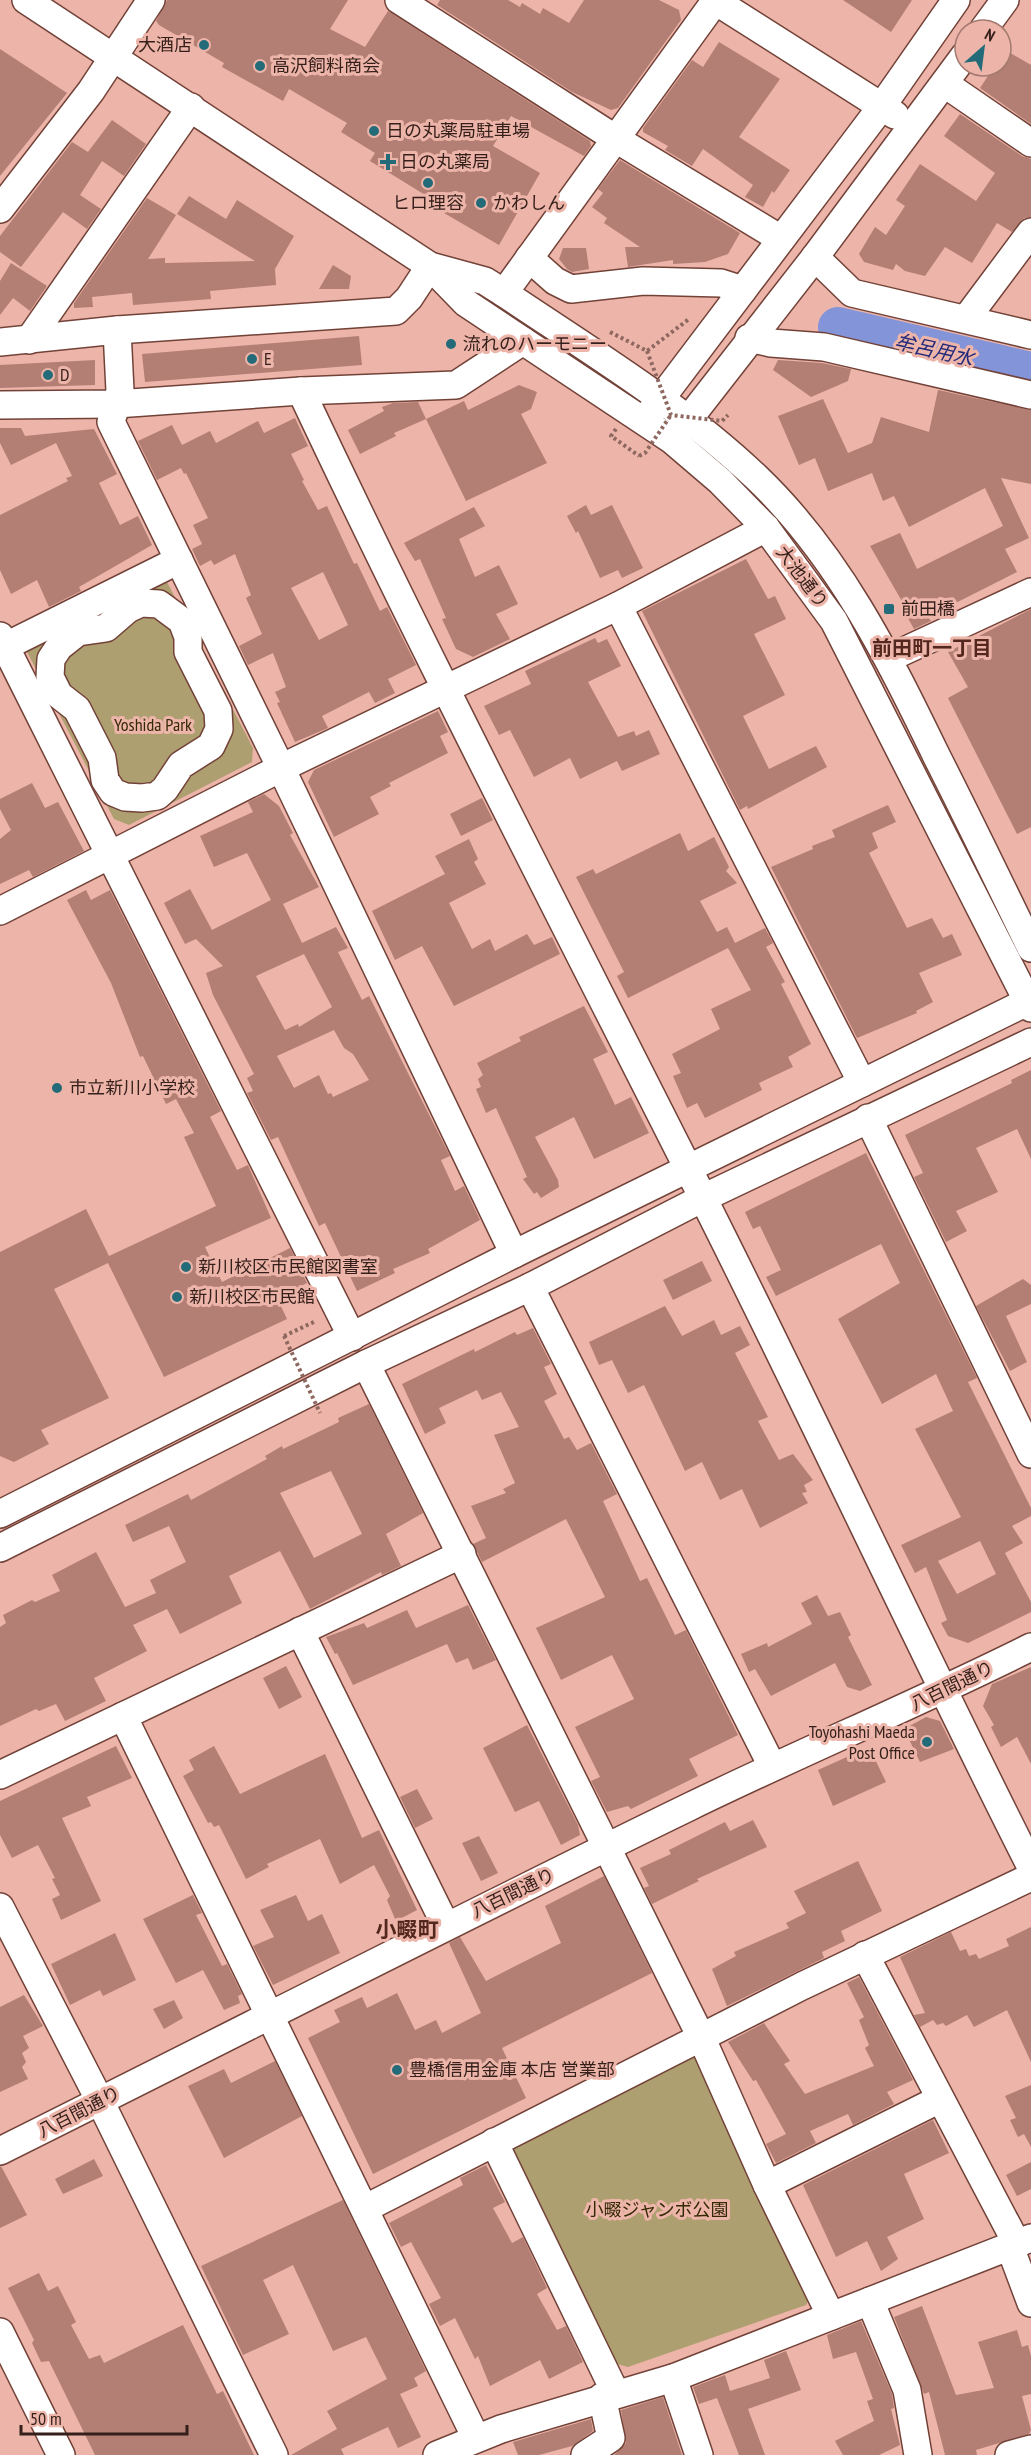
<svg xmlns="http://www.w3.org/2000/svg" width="1031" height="2455" viewBox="0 0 1031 2455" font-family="'PT Sans Narrow','Noto Sans JP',sans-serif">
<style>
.green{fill:#ae9f70}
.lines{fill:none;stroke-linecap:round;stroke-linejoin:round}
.river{stroke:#8394d8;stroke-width:40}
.building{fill:#b37e73;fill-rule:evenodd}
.minor-casing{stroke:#724238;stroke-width:30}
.path{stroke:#8e6860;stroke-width:4;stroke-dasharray:3 3;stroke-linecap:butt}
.minor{stroke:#fff;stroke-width:27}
.path-bridge{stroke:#8e6860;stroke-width:4;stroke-dasharray:3 3;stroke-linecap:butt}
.poi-dot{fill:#236b78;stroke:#edb5a9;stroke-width:2}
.labels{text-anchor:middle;stroke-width:6;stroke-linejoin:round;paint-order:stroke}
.poi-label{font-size:18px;fill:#341f1a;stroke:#edb5a9;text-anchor:start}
.street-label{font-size:18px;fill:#341f1a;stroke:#edb5a9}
.park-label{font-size:18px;fill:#342905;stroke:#edb5a9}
.water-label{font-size:20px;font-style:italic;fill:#222a79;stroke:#edb5a9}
.neighbourhood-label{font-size:20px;font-weight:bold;fill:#53271e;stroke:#edb5a9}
.quarter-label{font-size:21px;font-weight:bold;fill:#53271e;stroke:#edb5a9}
</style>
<rect width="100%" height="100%" fill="#edb5a9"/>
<!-- green -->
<g class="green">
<path d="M167 582 253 748 252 762 129 825 114 819 26 650Z"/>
<path d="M689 2055 699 2060 812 2294 806 2305 628 2367 617 2364 513 2151 516 2139Z"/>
</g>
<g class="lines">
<!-- river -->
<path class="river" d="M838 327 1031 372"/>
</g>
<!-- building -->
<g class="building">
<path d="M167 0H348L330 29 365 47 388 11 590 141 591 146 584 156 511 116 493 146 540 173 499 245 444 213 446 210 430 198 370 161 375 153 341 132 347 123 289 89 283 101 222 67 224 63 159 25 156 21Z"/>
<path d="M440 0H508L520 7 522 3 540 14 543 8 569 23 584 0H659L679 10 681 20 618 108 611 110 572 92 437 5Z"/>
<path d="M843 0H912L891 32Z"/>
<path d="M719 42 780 79 739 137 790 170 774 193 772 191 763 207 745 197 753 185 703 149 692 166 665 150 668 146 643 132V128L692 60 703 67Z"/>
<path d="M0 49 67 93 0 176Z"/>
<path d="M1007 51 1031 65V124L980 88 994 67 1001 66V59Z"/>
<path d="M960 114 1022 156 1031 159V217L1024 218 1012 232 997 223 972 263 945 247 925 276 905 271 896 264 893 270 864 262 859 254 875 227 886 235 905 206 896 200 920 164 976 201 995 173 944 136Z"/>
<path d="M112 120 146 144 124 176 102 161 80 195 101 209 87 229 63 212 21 267 0 252V236L72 142 88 152Z"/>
<path d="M620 160 740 233 728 254 705 262 673 264V260L628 267 625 247H640L604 223 607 218 592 207 603 193 598 189Z"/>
<path d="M189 196 226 219 237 200 294 236 275 269 276 285 210 291 211 299 133 305 132 293 92 297 93 307 74 308V303L147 198 176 215 148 259 165 258V263L255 261 177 214Z"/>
<path d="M563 248H586L589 269 572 272 567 269 559 259Z"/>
<path d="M11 263 47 286 30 311 13 298 0 315V281Z"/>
<path d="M333 265 351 276 349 289H319Z"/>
<path d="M359 336 362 365 145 382 142 354Z"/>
<path d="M95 360V385L0 388V365Z"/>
<path d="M778 360 822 363 851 369 848 381 811 397 773 370Z"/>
<path d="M519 385 537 392 531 409 521 414 547 463 466 501 426 419 464 401 468 410Z"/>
<path d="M938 390 1031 410V484L1001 478 1029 538 1005 549 1017 572 928 617 931 621 914 629 900 604 903 603 870 546 900 533 917 569 1003 526 985 488 909 527 894 496 883 501 872 473 828 491 815 458 799 465 778 416 823 399 848 453 872 443 881 417 929 432Z"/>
<path d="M418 402 426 419 394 433 396 436 360 454 348 430 384 411 382 407 393 403Z"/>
<path d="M295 418 308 446 291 454 304 480 302 481 318 510 327 506 354 564 357 563 380 611 387 607 416 665 388 679 395 693 375 703 369 692 322 716 328 728 295 742 277 703 280 702 275 692 286 687 273 653 248 665 239 646 262 634 246 598 251 595 235 554 214 565 211 560 200 566 192 549 202 544 193 525 208 518 186 473 184 474 181 468 157 480 138 441 172 425 182 445 210 431 216 443 258 421 264 433ZM323 572 348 625 319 640 291 588Z"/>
<path d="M0 428H21L25 436 94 429 117 474 99 483 120 525 138 516 152 545 79 587 81 591 49 607 37 580 11 594 0 570V515L68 481 66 478 72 476 56 443 11 465 0 443Z"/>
<path d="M586 505 591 515 612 505 643 568 622 578 618 570 600 578 578 531 576 533 567 516Z"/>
<path d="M474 507 485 526 459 539 475 577 499 565 518 604 496 614 510 639 473 657 456 649 442 619 446 618 420 559 415 561 404 543Z"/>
<path d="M746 559 768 599 775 596 786 619 754 634 785 695 743 716 769 769 816 746 827 767 748 809 747 806 740 810 642 611Z"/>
<path d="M1031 609V827L1017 834 948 698 968 687 948 652Z"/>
<path d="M595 638 598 643 607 639 621 666 588 682 618 737 634 731 636 736 649 730 660 754 622 771 617 761 580 779 570 758 534 777 510 730 499 735 484 706 531 684 525 671Z"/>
<path d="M438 711 448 732 440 736 448 753 389 783 391 786 370 797 379 814 334 837 308 782 314 770Z"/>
<path d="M32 783 45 808 58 802 84 851 33 877 29 870 0 884V839L11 830 0 809V799Z"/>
<path d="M264 794 279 806 293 833 290 835 319 887 283 904 302 943 336 927 348 948 338 952 362 1000 369 996 450 1156 441 1160 455 1191 464 1186 480 1220 428 1249 430 1253 393 1269 395 1273 357 1291 325 1223 319 1226 278 1137 271 1140 247 1093 253 1091 247 1078 254 1074 213 995 206 973 223 966 196 939 185 944 164 903 190 889 212 930 271 900 247 853 214 867 200 836 253 812 248 802ZM304 954 332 1007 299 1027 298 1024 285 1030 256 976ZM334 1030 344 1048 353 1054 369 1080 333 1097 331 1093 328 1094 319 1075 294 1088 277 1056Z"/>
<path d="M482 798 493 820 461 836 450 814Z"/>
<path d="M888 805 896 822 872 833 878 848 869 853 907 928 932 918 943 938 952 934 962 955 919 973 933 1002 916 1011 917 1013 857 1038 771 867 813 849 812 846 835 837 832 830Z"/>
<path d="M680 833 688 851 714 837 729 867 726 871 737 883 700 901 717 932 727 927 735 943 765 928 773 943 766 947 785 982 781 984 811 1044 788 1057 793 1067 759 1083 762 1090 705 1118 697 1103 687 1108 673 1076 681 1073 672 1054 720 1029 711 1009 751 990 728 948 628 998 617 976 624 972 576 877 593 869 596 874Z"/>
<path d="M469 839 478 859 474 862 486 884 449 903 472 949 490 939 495 951 527 934 534 945 552 937 560 954 454 1006 422 946 395 960 372 911 445 874 435 856Z"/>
<path d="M86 890 91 900 110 890 221 1111 210 1117 237 1170 248 1165 271 1218 205 1247 222 1282 290 1248 307 1283 277 1298 287 1319 164 1377 108 1263 54 1289 109 1398 41 1430 49 1444 14 1462 0 1456V1252L86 1209 109 1256 216 1206 184 1137 194 1133 176 1099 166 1104 143 1056 140 1057 111 983 67 900Z"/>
<path d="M584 1006 608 1052 593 1059 615 1105 631 1097 649 1133 594 1159 574 1117 535 1137 558 1180 559 1187 541 1198 537 1192 534 1194 523 1179 527 1177 496 1108 486 1113 476 1089 481 1087 478 1079 483 1075 477 1063 521 1041 519 1037Z"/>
<path d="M1031 1070V1159L1017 1129 976 1148 998 1192 956 1211 967 1231 946 1242 914 1177 923 1173 905 1135 1012 1083 1011 1080Z"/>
<path d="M866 1153 977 1378 968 1382 1031 1508V1516L1012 1526 1023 1543 1005 1553 1031 1602V1612L968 1643 948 1636 941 1623 947 1620 926 1567 915 1573 901 1545 961 1517 915 1429 953 1411 936 1374 882 1404 838 1319 900 1283 881 1244 776 1296 766 1277 781 1270 760 1226 753 1229 745 1212ZM980 1541 996 1574 957 1594 938 1561Z"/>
<path d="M702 1261 712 1281 673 1300 663 1280Z"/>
<path d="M1023 1279 1031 1285V1304L1006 1316 1027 1362 1010 1371 976 1306Z"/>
<path d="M665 1306 682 1336 714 1320 721 1335 740 1326 750 1345 735 1353 768 1417 758 1421 779 1460 793 1454 813 1480 804 1485 807 1492 802 1493 808 1503 760 1528 742 1489 720 1500 702 1462 685 1471 644 1385 628 1393 612 1360 599 1365 589 1342Z"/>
<path d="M533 1328 551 1364 544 1367 557 1394 544 1401 564 1439 569 1437 577 1450 591 1443 617 1494 603 1501 640 1581 647 1578 675 1635 686 1630 738 1735 689 1759 698 1776 631 1809 628 1806 607 1812 591 1781 600 1777 575 1727 634 1699 612 1655 561 1680 536 1628 605 1597 566 1519 482 1562 473 1544 486 1538 471 1506 506 1493 503 1489 515 1483 494 1435 519 1427 501 1392 482 1400 477 1390 439 1408 446 1423 425 1434 402 1384 474 1349 475 1352 515 1332 517 1335Z"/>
<path d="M369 1404 423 1513 386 1534 401 1566 382 1575 381 1572 310 1609 280 1551 229 1576 242 1603 180 1634 167 1609 133 1625 147 1651 94 1678 106 1701 65 1721 56 1704 39 1711 36 1709 0 1726V1627L6 1623 3 1615 32 1600 35 1602 60 1591 52 1575 96 1552 125 1607 156 1593 150 1580 186 1562 169 1526 133 1542 125 1525 188 1494 191 1500 267 1459 265 1456 282 1446 283 1449 339 1422 338 1418ZM331 1471 362 1534 314 1558 280 1493Z"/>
<path d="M817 1595 828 1616 840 1612 851 1635 848 1637 872 1685 860 1691 847 1687 835 1663 771 1696 755 1669 749 1672 741 1654 767 1643 768 1647 812 1624 801 1603Z"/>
<path d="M468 1605 496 1660 473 1670 468 1658 456 1663 447 1644 353 1685 337 1653 335 1654 326 1637 364 1623 367 1628 407 1610 416 1628Z"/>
<path d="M286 1666 302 1697 279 1709 263 1678Z"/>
<path d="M1031 1667V1764L1017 1737 1001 1747 991 1727 994 1725 983 1706 992 1684Z"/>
<path d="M926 1717 940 1721 954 1749 920 1762 904 1729Z"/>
<path d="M527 1725 578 1825 580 1835 561 1845 539 1801 515 1812 483 1748Z"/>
<path d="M116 1746 132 1778 87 1797 91 1806 62 1818 101 1901 61 1920 52 1899 60 1895 52 1879 55 1878 38 1845 12 1858 0 1835V1801Z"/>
<path d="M214 1746 240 1794 325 1754 362 1838 379 1830 417 1910 396 1921 387 1900 390 1896 374 1865 340 1884 320 1839 267 1864 269 1867 246 1879 219 1825 214 1827 211 1822 208 1823 183 1776 194 1770 189 1760Z"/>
<path d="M869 1747 886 1782 833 1806 818 1770Z"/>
<path d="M417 1789 433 1819 415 1828 400 1797Z"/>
<path d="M753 1820 767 1847 697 1879 699 1881 652 1904 644 1888 649 1886 640 1868 671 1854 669 1850 725 1822 730 1831Z"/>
<path d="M479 1836 498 1873 481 1881 462 1843Z"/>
<path d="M858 1861 882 1911 841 1931 845 1941 822 1952 824 1958 727 2006 712 1969 736 1956 734 1952 789 1928 786 1923 806 1913 794 1891Z"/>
<path d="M604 1876 652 1973 502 2048 526 2098 373 2174 308 2038 340 2022 334 2010 362 1997 367 2008 397 1993 415 2030 436 2020 442 2033 481 2013 449 1943 460 1937 486 1981 561 1943 545 1906Z"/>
<path d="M193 1895 202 1913 196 1915 222 1966 227 1964 242 1994 238 1996 240 2003 224 2010 203 1970 176 1983 143 1919Z"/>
<path d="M296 1895 308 1921 322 1914 340 1953 273 1985 253 1946 274 1937 260 1910Z"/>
<path d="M1031 1927V2062L1007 2010 974 2027 967 2015 946 2026 943 2023 937 2025 933 2020 920 2027 914 2015 925 2013 900 1957 951 1932 960 1951 966 1949 969 1956 976 1954 979 1959 1009 1946 1006 1939Z"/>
<path d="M115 1933 136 1980 103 1996 100 1990 70 2005 51 1964Z"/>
<path d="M859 1977 913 2080 887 2092 894 2104 853 2125 848 2114 810 2131 816 2143 776 2163 766 2144 786 2134 756 2080 753 2081 728 2042 764 2023 790 2061 784 2064 805 2094 874 2066 865 2048 869 2045 859 2020 864 2017 847 1983Z"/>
<path d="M24 1995 43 2026 23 2036 29 2048 22 2053 26 2062 22 2067 28 2079 0 2092V2007Z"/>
<path d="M174 2000 183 2018 164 2029 153 2009Z"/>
<path d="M275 2061 302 2116 224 2158 188 2086 224 2069 231 2083Z"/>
<path d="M1031 2085V2147L1024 2134 1018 2137 1010 2120 1016 2118 1005 2096Z"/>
<path d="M933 2120 949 2153 904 2174 924 2219 887 2237 898 2259 881 2271 867 2241 836 2257 803 2185Z"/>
<path d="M94 2159 103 2176 63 2194 55 2179Z"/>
<path d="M1031 2162V2189L1017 2196 1006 2175Z"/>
<path d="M486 2165 505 2202 493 2208 512 2243 523 2237 547 2288 537 2294 557 2330 566 2326 583 2362 549 2379 540 2360 490 2386 478 2356 475 2359 455 2318 440 2326 429 2304 441 2298 411 2242 401 2247 389 2223 463 2185 460 2178Z"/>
<path d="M1 2166 27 2215 0 2228V2167Z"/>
<path d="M343 2200 426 2371 414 2378 418 2386 400 2394 421 2437 398 2448 388 2427 341 2449 344 2455H291L337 2429 327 2411 387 2379 366 2337 333 2351 293 2265 263 2280 289 2334 243 2355 201 2266Z"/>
<path d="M39 2273 48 2291 58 2286 76 2322 71 2325 89 2359 100 2355 104 2363 183 2325 217 2394 223 2391 254 2455H95L49 2361 41 2362 32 2343 34 2340 8 2288Z"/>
<path d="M922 2306 956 2395 994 2388 978 2342 1017 2330 1022 2347 1028 2345 1031 2356V2394L1022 2396 1031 2430 1029 2434 976 2450 977 2455H945L929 2392 924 2394 894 2317Z"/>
<path d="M861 2321 892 2394 894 2408 891 2409 900 2445 879 2455H843L835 2441 874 2421 867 2401 873 2399 856 2352 833 2359 827 2335Z"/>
<path d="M786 2351 801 2390 748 2409 765 2455H739L717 2398 699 2404 693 2387 725 2375 730 2391 770 2378 764 2360Z"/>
<path d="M663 2397 682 2455H614L626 2443 621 2410Z"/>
<path d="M591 2419 593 2431 572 2446 539 2455H518L513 2442Z"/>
</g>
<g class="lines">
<defs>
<g id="minor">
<path d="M26 0 430 266 485 281 504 293C590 351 680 405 756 477 838 555 888 656 937 757 969 820 1000 884 1031 948"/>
<path d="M399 0 616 139 781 239"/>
<path d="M714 0 895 115"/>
<path d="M983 30 1005 0"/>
<path d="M945 84 1031 143"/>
<path d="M0 209 91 91 151 0"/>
<path d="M815 257 852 293 1031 335"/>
<path d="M529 258 555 281 571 289 643 281 721 283 743 290"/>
<path d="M431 267 466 303 672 440 720 481 766 528 834 621 1031 1008"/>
<path d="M504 293 716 0"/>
<path d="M966 319 1031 232"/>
<path d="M117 330 120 391 111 422 281 768 514 1254"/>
<path d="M749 338 771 343 824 347 1031 395"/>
<path d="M29 340 191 107"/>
<path d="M0 342 117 330 396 311 409 298 430 266"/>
<path d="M301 391C429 663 568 930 703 1198 815 1420 919 1646 1031 1867"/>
<path d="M0 405 116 404 301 391 456 385 523 341"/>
<path d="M650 413 882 106 956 0"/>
<path d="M677 434 815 257 965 55"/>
<path d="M141 603 159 604 182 621 188 637V652L218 711 219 729 211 746 181 765 165 789 157 796 142 798 125 797 113 792 105 780 102 758 77 709 59 695 50 677 51 659 59 647 78 632 106 628 128 609Z"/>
<path d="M618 606 862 1083"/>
<path d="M0 636 352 1337"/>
<path d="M0 649 179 560"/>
<path d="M889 658 1031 592"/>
<path d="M0 911 281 768 618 606 766 528"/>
<path d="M868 1118 1031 1454"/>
<path d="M530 1287 772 1766"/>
<path d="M366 1364 702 2039 767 2185 831 2316"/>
<path d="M0 1514 514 1254 1031 1000"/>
<path d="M0 1548 366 1364 530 1287 703 1198 1031 1042"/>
<path d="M300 1631 446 1926"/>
<path d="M123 1716C240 1957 360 2196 476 2438"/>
<path d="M0 1775 462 1554"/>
<path d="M0 1907 100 2101 274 2455"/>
<path d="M865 1955 1017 2244"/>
<path d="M494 2142 616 2394"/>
<path d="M0 2151C231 2036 460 1918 691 1806 804 1751 919 1703 1031 1647"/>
<path d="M767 2185 940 2099"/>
<path d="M366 2208 802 1986 1031 1877"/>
<path d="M1010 2247 1031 2303"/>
<path d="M870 2301 907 2390 918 2455"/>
<path d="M0 2332 61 2455"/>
<path d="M673 2378 699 2455"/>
<path d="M437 2455 501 2429 673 2378 1031 2238"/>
<path d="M585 2455 611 2438 602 2397"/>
<path d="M1009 2455 1031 2449"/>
</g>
</defs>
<!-- minor casing -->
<use href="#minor" class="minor-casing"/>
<!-- path -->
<g class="path">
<path d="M610 332 647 351 689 319"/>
<path d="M616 429 611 436 639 456"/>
<path d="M284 1336 316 1321"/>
</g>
<!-- minor -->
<use href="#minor" class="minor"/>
<!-- path-bridge -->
<g class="path-bridge">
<path d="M647 351 671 415 722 421 728 415"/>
<path d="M639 456 645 453 671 415"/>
<path d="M284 1336 320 1413"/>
</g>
</g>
<!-- markers -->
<g class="poi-dot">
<circle cx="204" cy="45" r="6"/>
<circle cx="260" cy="66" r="6"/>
<circle cx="374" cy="131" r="6"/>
<path d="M385 153h6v6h6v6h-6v6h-6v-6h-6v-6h6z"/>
<circle cx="428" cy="183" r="6"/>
<circle cx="481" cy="203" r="6"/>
<circle cx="451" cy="344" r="6"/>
<circle cx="252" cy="359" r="6"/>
<circle cx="48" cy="375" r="6"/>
<rect x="883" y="603" width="12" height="12" rx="3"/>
<circle cx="57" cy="1088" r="6"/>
<circle cx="186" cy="1267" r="6"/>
<circle cx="177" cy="1297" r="6"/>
<circle cx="927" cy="1742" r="6"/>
<circle cx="397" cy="2070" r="6"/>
</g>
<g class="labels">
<!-- poi labels -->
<g class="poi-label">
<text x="192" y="51" text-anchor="end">大酒店</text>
<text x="272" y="72">高沢飼料商会</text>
<text x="386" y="137">日の丸薬局駐車場</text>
<text x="400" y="168">日の丸薬局</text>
<text x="428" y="209" text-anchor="middle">ヒロ理容</text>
<text x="493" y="209">かわしん</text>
<text x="463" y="350">流れのハーモニー</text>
<text x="264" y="365">E</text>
<text x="60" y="381">D</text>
<text x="901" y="615">前田橋</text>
<text x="69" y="1094">市立新川小学校</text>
<text x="198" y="1273">新川校区市民館図書室</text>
<text x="189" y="1303">新川校区市民館</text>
<text x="915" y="1738" text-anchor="end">Toyohashi Maeda<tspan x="915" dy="21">Post Office</tspan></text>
<text x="409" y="2076">豊橋信用金庫 本店 営業部</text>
</g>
<!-- street labels -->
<g class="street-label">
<text transform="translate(802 577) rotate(53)" y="6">大池通り</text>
<text transform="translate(952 1686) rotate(-26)" y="6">八百間通り</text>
<text transform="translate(513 1893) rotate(-26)" y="6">八百間通り</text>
<text transform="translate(79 2112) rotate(-27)" y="6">八百間通り</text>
</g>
<!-- park labels -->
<g class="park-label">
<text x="153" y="731">Yoshida Park</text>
<text x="657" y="2216">小畷ジャンボ公園</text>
</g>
<!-- water labels -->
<g class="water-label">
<text transform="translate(934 350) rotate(13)" y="7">牟呂用水</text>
</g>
<!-- neighbourhood labels -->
<g class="neighbourhood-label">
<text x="932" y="655">前田町一丁目</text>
</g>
<!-- quarter labels -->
<g class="quarter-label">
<text x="407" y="1937">小畷町</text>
</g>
</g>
<!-- north arrow -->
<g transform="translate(983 48) rotate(28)"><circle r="28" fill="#edb5a9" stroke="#a37970" stroke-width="1.5"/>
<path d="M0-4.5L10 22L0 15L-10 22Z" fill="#236b78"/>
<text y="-9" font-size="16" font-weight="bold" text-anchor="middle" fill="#341f1a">N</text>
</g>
<!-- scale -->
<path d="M21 2425v9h166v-9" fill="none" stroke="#341f1a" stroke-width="3"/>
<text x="30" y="2425" font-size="18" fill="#341f1a" stroke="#edb5a9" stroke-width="4.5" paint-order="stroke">50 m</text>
</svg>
